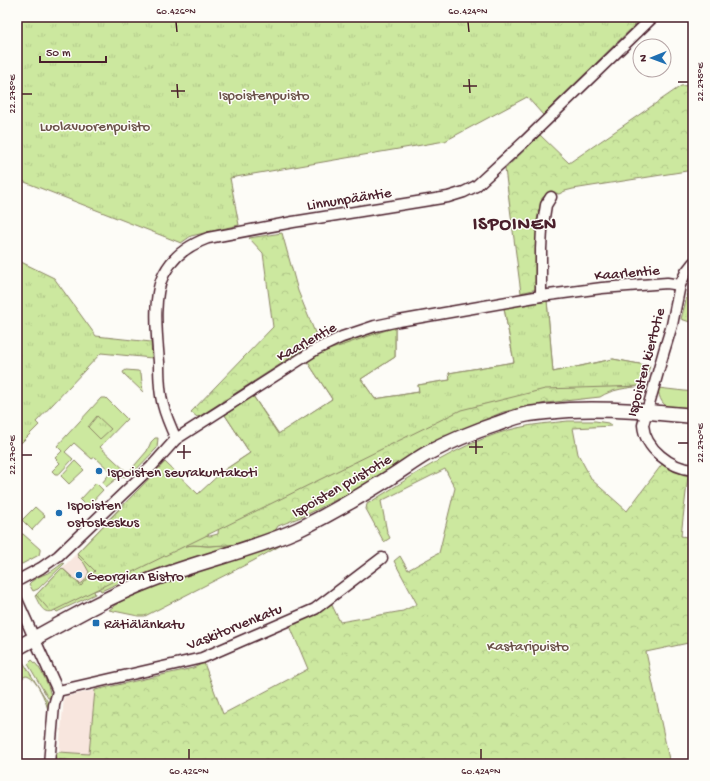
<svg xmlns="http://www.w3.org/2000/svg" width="710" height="781" viewBox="0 0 710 781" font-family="'Gochi Hand',sans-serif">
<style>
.built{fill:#f8e6de}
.grass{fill:#cce89f;stroke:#8b8465}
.forest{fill:url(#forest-crowns);stroke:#8b8465}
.park{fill:url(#park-tufts);stroke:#8b8465}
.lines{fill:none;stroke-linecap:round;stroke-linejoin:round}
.minor-casing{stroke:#4a1f2b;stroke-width:13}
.secondary-casing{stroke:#4a1f2b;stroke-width:17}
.minor{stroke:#fdfcf7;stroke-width:10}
.secondary{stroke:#fdfcf7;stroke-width:14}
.ticks{fill:none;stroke:#4a1f2b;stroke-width:1.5}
.poi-dot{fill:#1f6fb2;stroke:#fdfcf7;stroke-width:1.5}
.labels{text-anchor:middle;stroke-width:3;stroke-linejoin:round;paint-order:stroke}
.park-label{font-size:15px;fill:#6a5148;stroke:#fdfcf7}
.street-label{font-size:15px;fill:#4a1f2b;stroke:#fdfcf7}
.poi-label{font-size:15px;fill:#4a1f2b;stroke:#fdfcf7;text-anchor:start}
.district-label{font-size:19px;font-weight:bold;letter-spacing:1px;fill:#4a1f2b;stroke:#fdfcf7}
.neatline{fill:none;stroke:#4a1f2b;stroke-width:1.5}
.ticks-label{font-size:10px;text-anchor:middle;fill:#4a1f2b}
</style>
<defs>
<pattern id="forest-crowns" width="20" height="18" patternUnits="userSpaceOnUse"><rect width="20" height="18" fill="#cce89f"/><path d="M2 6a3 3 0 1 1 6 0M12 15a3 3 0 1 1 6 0" fill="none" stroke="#b1c789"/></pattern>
<pattern id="park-tufts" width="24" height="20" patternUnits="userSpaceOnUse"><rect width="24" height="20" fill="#cce89f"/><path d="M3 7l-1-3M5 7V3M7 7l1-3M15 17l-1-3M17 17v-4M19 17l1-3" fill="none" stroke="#b1c789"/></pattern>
</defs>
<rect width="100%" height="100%" fill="#fdfcf7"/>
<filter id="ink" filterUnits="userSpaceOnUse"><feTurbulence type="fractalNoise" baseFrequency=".025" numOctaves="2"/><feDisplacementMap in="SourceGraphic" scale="8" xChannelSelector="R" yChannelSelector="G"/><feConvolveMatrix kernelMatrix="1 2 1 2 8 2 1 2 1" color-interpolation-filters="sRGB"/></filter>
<g filter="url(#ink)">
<!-- built -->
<g class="built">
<path d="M77 553 96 571 81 586 62 568Z"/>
<path d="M95 690 89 754 59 752 64 697Z"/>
</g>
<!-- grass -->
<g class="grass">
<path d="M126 370 138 371 141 373 143 392 124 374 123 372Z"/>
<path d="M658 388 693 392V411C674 409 660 411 658 388Z"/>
<path d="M101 398H106L127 419 100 447 128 473 147 451 151 442 155 438H158L157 448 131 475 116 479 106 487 102 483 111 472 95 457 92 459 74 443 65 452 73 459 59 474H55L52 471 60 463 55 458 62 451 57 446Z"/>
<path d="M75 461 84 470 69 484 61 476Z"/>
<path d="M96 483 103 490 87 507 80 500Z"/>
<path d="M131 500 165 549 193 545 208 546 244 544 120 586 119 583 101 591 100 589 94 591 95 594 57 612 55 610C43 616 40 605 35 596L62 568 80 584C85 582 87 577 89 572L84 563 78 557 77 553 118 510Z"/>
<path d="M35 507 45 516 32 530 22 520Z"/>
<path d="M20 534H23L40 549V551L39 555 22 564 18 563 17 560V538Z"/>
<path d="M284 541 285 543 253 561 145 616H138L109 610 127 596 183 575 249 555Z"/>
<path d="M63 563 64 564 38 589 33 591 29 584C35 577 44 575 52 571 56 568 59 566 63 563Z"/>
<path d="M17 657H20L49 704 48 710C46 701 36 677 26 676L17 680Z"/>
<path d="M32 660C41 667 50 687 51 698H48L28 664Z"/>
</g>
<!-- forest -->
<g class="forest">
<path d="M693 85V170L573 189 565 191 559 194 549 193 542 198 537 220 536 249 537 289 521 293 505 169 540 135 569 163 681 86Z"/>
<path d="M282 233 298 291 318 340 200 416 197 417 191 412 273 327 263 253 249 238Z"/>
<path d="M547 300 553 372 613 359 650 366 642 386C628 388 612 389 600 397L546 403 503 412 460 430 349 493 306 515 278 526 273 534 244 544 208 546 193 545 165 549 197 534 210 536 218 534 223 471 250 453 225 415 253 396 279 434 332 399 307 361C334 345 364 334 395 327V357L361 379 375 399 419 392 418 385 450 380 449 373 514 362 504 308Z"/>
<path d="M568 421H595L608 423 612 426 573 428 578 454 592 480 627 511 663 463 675 471 688 475 681 536 693 538V642L646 652 670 764H108L55 759 57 753 59 752 89 754 95 690 193 668 204 663 223 714 308 669 290 626C305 620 318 613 331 603L340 622 403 611 417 604 394 561 400 556 408 570 439 553 455 488 445 469 381 501 387 532 390 538 384 542 366 509 367 504C415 475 462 441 517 428 534 424 551 423 568 421Z"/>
</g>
<!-- park -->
<g class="park">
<path d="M17 17H643L543 115 527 97 445 141 230 178 239 225 191 236 181 243 17 179Z"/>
<path d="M17 260 54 278 96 336 151 342 152 358 101 353 36 422 39 425 21 443 17 438Z"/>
<path d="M690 286 693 292V323L681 319Z"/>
<path d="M547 300 553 372 613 359 650 366 642 386 545 389 461 410 51 612 36 595 62 568 81 586 95 571 77 553 165 462 198 494 223 471 250 453 225 415 253 396 278 434 332 399 307 361 323 352 395 327V357L361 379 375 399 419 392 418 385 450 380 449 373 514 362 504 308Z"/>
<path d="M97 416 111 429 100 439 88 427Z"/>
</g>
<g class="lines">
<defs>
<g id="minor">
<path d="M693 263 686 272 680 285 672 325 664 351 643 425C645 449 671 468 693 470"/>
<path d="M541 296V249L542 230 546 205 551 197"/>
<path d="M176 439C171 428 166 417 163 405 159 391 159 376 159 362 157 337 152 296 164 274 173 256 189 245 208 238L293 222 448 197 464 192 476 186 525 141 653 17"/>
<path d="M17 581 41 568 58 556 151 467 176 439 315 350 342 337 375 326 399 321 541 296 602 288 667 283 680 285"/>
<path d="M17 600 58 691 54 705 49 764"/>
<path d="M58 691 202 658 315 609 382 558"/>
</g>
<path id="secondary" d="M17 648C61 624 104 598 151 580 199 561 250 551 297 530 329 515 359 497 389 478 402 470 414 461 426 454 449 442 472 432 497 424 507 420 518 416 529 414 542 412 555 411 569 410 610 408 652 412 693 416"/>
</defs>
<!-- minor casing -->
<use href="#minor" class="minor-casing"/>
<!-- secondary casing -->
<use href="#secondary" class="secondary-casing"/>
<!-- minor -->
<use href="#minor" class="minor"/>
<!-- secondary -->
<use href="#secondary" class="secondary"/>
</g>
</g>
<!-- ticks -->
<path class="ticks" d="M176 22 177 32M468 22 469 32M469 79 470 93M678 82H688M177 84 178 98M463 86H477M171 91H185M22 94H32M476 440V454M678 443H688M184 445V459M469 447H483M177 452H191M22 455H32M189 749V759M481 749V759"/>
<!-- markers -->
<g class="poi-dot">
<circle cx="99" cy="471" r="4"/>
<circle cx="59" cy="513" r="4"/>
<circle cx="79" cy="575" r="4"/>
<rect x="92" y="619" width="8" height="8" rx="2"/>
</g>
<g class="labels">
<!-- park labels -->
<g class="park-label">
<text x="264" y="99">Ispoistenpuisto</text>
<text x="95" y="130">Luolavuorenpuisto</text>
<text x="528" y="650">Kastaripuisto</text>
</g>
<!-- street labels -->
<g class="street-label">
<text transform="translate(349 198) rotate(-9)" y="5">Linnunpääntie</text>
<text transform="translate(627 272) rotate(-5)" y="5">Kaarlentie</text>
<text transform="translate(306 341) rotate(-29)" y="5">Kaarlentie</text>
<text transform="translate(645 362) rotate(-75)" y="5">Ispoisten kiertotie</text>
<text transform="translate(341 485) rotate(-30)" y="5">Ispoisten puistotie</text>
<text transform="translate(234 626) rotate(-22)" y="5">Vaskitorvenkatu</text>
</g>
<!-- poi labels -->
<g class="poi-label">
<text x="107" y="476">Ispoisten seurakuntakoti</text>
<text x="67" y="509">Ispoisten<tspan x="67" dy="17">ostoskeskus</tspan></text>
<text x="87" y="580">Georgian Bistro</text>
<text x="104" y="628">Rätiälänkatu</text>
</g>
<!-- district labels -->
<g class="district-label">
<text x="515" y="229">ISPOINEN</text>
</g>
</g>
<!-- margin -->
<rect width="710" height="781" fill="none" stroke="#fdfcf7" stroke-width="44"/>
<!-- north arrow -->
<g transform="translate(652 58) rotate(269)"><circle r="19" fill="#fdfcf7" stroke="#b5a4a5"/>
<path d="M0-3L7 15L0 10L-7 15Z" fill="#1f6fb2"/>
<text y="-6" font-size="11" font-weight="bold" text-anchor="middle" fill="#4a1f2b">N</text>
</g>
<!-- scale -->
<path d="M40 56v6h66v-6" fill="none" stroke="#4a1f2b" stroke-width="2"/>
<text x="46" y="56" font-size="12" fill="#4a1f2b" stroke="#fdfcf7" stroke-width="3" paint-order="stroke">50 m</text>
<rect x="22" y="22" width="666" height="737" class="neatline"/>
<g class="ticks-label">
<text x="176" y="14">60.426°N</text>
<text x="468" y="14">60.424°N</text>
<text transform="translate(699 82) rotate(-90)" y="4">22.275°E</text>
<text transform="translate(11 94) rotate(-90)" y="4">22.275°E</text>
<text transform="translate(699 443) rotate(-90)" y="4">22.270°E</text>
<text transform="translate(11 455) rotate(-90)" y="4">22.270°E</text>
<text x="189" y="774">60.426°N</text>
<text x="481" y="774">60.424°N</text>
</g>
</svg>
